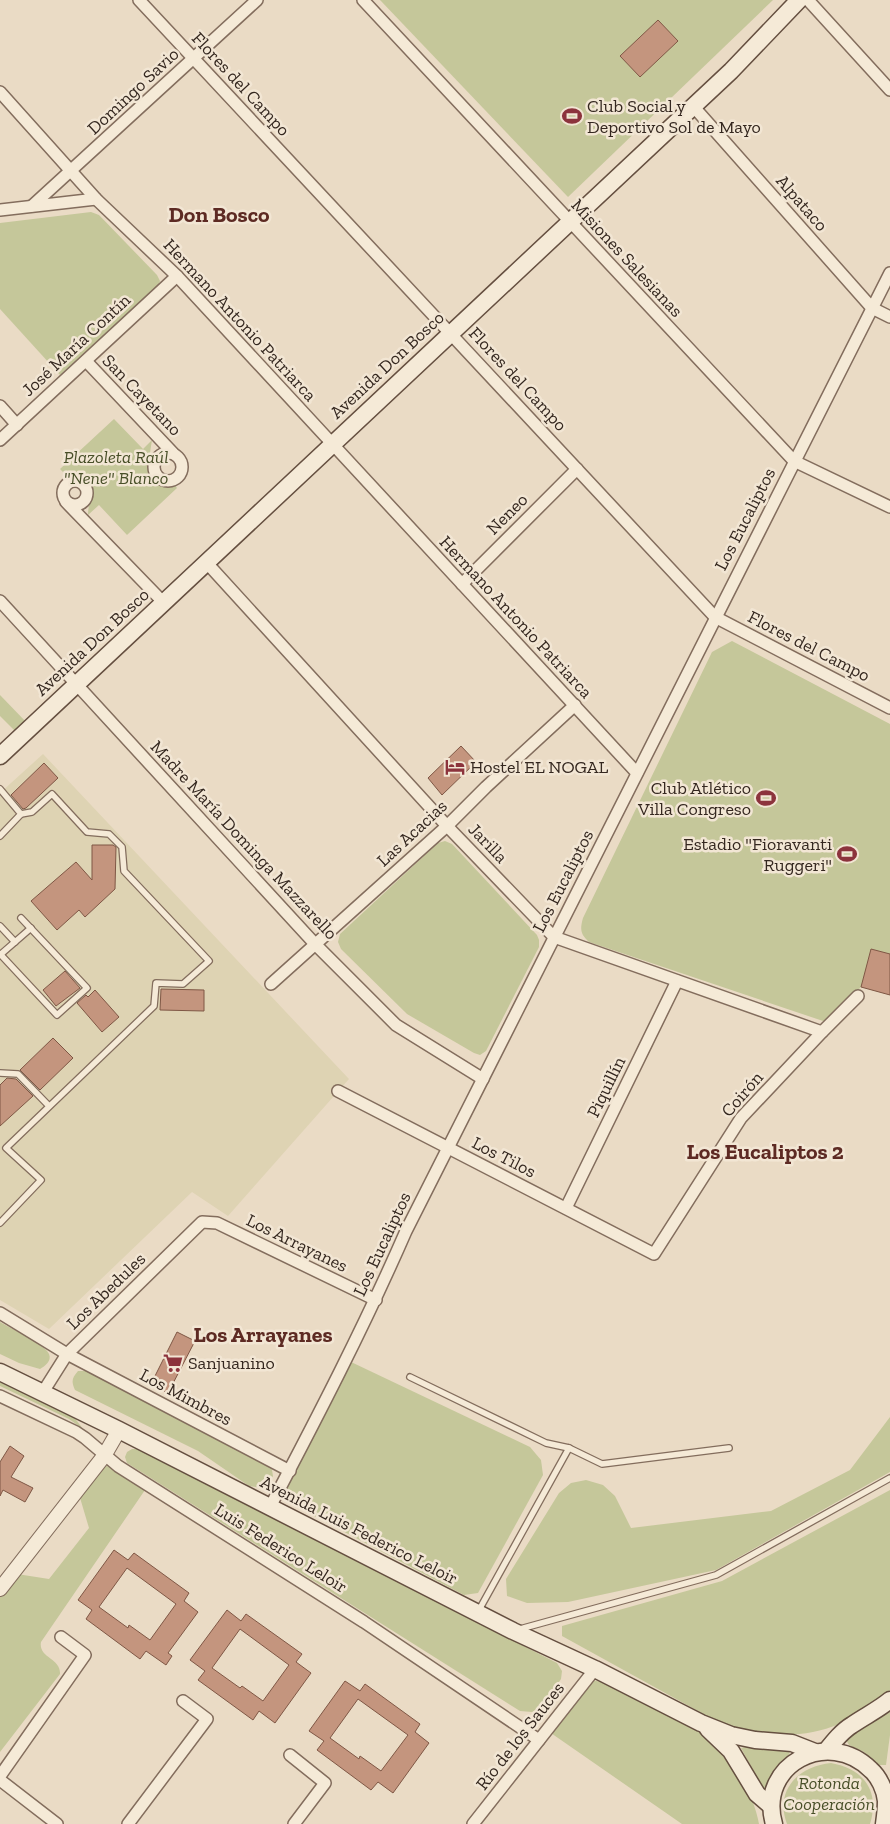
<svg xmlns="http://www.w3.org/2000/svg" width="890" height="1824" viewBox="0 0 890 1824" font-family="'Zilla Slab',serif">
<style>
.farmland{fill:#ded3b3}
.green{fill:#c5c79a}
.building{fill:#c4957e;stroke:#7f5745;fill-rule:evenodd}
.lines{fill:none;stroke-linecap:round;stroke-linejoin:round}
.service-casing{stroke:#836d5d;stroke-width:8}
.minor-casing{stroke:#836d5d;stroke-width:14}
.tertiary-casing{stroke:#836d5d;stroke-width:16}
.secondary-casing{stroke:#654f40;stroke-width:19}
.service{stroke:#f5ead7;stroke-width:5.5}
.minor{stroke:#f5ead7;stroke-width:11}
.tertiary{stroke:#f5ead7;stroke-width:14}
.secondary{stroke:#f5ead7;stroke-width:16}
.labels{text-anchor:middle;stroke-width:5;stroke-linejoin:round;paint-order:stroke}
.street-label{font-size:18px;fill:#34271f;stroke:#f2e6d4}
.poi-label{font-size:18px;fill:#34271f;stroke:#f2e6d4;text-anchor:start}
.park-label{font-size:18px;font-style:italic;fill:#484f28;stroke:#f2e6d4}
.district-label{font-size:22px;font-weight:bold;fill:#5d2a23;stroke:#f2e6d4}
</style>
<rect width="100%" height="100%" fill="#eadbc5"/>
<!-- farmland -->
<path class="farmland" d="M43 754 349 1079 228 1216 192 1192 49 1329 0 1300V793Z"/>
<!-- green -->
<g class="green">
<path d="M380 0H773L568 197Z"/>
<path d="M91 212 99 215 157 275 160 281 158 286 60 375 0 309V223Z"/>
<path d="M114 419 143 449 152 440C149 459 143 489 174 484L177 488 127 535 99 505 88 515C88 500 97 486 80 477L69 478 60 469Z"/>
<path d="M732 641 890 724V995L861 987 826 1022 589 942C580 934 580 929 583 918L712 652Z"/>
<path d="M0 695 27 723 17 733 0 716Z"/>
<path d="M445 841 452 844 537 935 539 940V947L486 1051 480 1055 474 1053 407 1014 341 949 338 942 340 934 438 843Z"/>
<path d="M0 1322C10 1328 46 1345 49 1354 52 1361 45 1366 40 1369L19 1363 0 1354Z"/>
<path d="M349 1361 530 1447 541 1460 543 1475 478 1593 464 1595 297 1507C289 1499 286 1494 286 1482Z"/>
<path d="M78 1371H87L271 1464 273 1476 268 1485 262 1488 249 1486 198 1451 75 1390C71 1381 72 1378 78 1371Z"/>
<path d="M0 1382 74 1417 83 1429 69 1419 0 1386Z"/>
<path d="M890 1417V1472L716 1570 568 1602 527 1603 507 1596 506 1579 559 1493 571 1483 586 1480 603 1485 615 1496 631 1528 771 1511 850 1470Z"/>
<path d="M132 1449H139L557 1663 562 1671 561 1679 542 1707 532 1712 520 1711 127 1463 125 1457 127 1452Z"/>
<path d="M103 1465 110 1467 145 1490 41 1642C38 1658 61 1658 60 1674L0 1752V1595L17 1574 49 1579 89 1528 78 1491Z"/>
<path d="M890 1490V1690C837 1739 783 1745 716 1721L562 1636V1626L722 1581Z"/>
<path d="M592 1680 606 1683C627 1693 647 1704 668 1714 676 1719 686 1722 695 1728 725 1747 753 1789 759 1824H682L548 1731Z"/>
<path d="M890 1712V1735L886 1765H879L864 1752 849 1745 846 1740 849 1735Z"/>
<path d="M745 1747 784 1749 790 1751C789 1759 775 1777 770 1787L765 1789 761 1785 741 1748Z"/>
<path d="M831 1763C864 1769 880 1791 870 1824H787C774 1790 799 1766 831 1763Z"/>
</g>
<!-- building -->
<g class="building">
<path d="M658 20 678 41 640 77 620 56Z"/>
<path d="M461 746 476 762 442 795 428 778Z"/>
<path d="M44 763 58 778 26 808 23 809 11 795Z"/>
<path d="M92 845H113L116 847 115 889 85 917 79 910 57 930 31 901 76 862 92 880Z"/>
<path d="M871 949 890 954V995L861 987Z"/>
<path d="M65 971 80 988 56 1006 43 990Z"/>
<path d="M161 989 204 990V1011L160 1010Z"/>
<path d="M95 990 119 1017 102 1032 77 1003 86 995 88 997Z"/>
<path d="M53 1038 73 1058 40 1090 20 1070Z"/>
<path d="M7 1078 16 1079 33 1096 0 1126V1085Z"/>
<path d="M177 1332 195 1341 168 1393 151 1384Z"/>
<path d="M10 1446 24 1456 11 1477 33 1488 25 1502 3 1490 0 1496V1462Z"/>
<path d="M114 1550 128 1560 134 1553 189 1593 184 1601 198 1612 168 1653 172 1656 166 1665 146 1651 140 1659 86 1619 92 1610 78 1600ZM127 1568 176 1604 150 1640 129 1625 128 1628 99 1607Z"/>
<path d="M227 1610 241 1621 246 1614 302 1654 296 1662 311 1673 275 1723 259 1711 253 1720 198 1680 205 1671 190 1660ZM240 1629 289 1665 263 1701 242 1686 240 1688 212 1668Z"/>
<path d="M345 1681 360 1691 365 1684 420 1724 415 1732 429 1743 393 1793 378 1782 371 1790 317 1750 324 1741 309 1731ZM358 1699 408 1735 381 1771 360 1756 359 1759 330 1738Z"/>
</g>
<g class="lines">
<defs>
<g id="service">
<path d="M0 789 21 814 0 836"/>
<path d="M0 926 15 942"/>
<path d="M0 954 57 1015 87 988 21 918"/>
<path d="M0 955 31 928"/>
<path d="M0 1073 18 1074 49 1106"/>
<path d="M0 1223 41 1180 6 1148 154 1006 156 983 183 984 209 961 124 871 122 847 109 834 87 832 52 794 32 812 21 814"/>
<path d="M410 1377 546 1443 569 1448"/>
<path d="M479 1610 569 1448 602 1464 729 1448"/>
<path d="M520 1629 716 1575 890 1478"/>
</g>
<g id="minor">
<path d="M139 0 715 617 890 708"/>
<path d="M363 0 794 461 890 507"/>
<path d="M808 0 890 90"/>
<path d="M0 92 96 199 177 276 637 773"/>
<path d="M693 106 872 308 890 317"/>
<path d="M32 206 257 0"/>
<path d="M0 210 96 199"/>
<path d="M86 361 173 453"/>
<path d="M0 406 17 425"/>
<path d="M0 440 177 276"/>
<circle cx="168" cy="467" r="14"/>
<circle cx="75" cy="493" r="12"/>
<path d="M66 502 163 602"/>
<path d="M206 562 447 826 554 937 822 1032"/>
<path d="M462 584 577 469"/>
<path d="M0 601 315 944 396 1025 483 1079"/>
<path d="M271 984 447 826 486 787 575 705"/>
<path d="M338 1091 654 1254 741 1118 822 1032 858 996"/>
<path d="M566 1208 677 981"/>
<path d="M0 1313 67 1354 290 1471"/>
<path d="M43 1392 67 1354 202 1222 217 1223 376 1300"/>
<path d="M0 1396 76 1432 85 1438 118 1466 364 1622 539 1740"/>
<path d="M270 1507C318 1416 365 1325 406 1231L890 273"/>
<path d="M290 1755 325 1783 294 1824"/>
<path d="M0 1776 85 1655 61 1637"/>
<path d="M0 1780 57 1824"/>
<path d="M128 1824 207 1719 183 1701"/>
<path d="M473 1824 595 1669"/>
</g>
<path id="tertiary" d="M0 1589 104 1456 119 1430"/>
<g id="secondary">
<path d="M0 756 731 71 799 0"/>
<path d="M0 1372 119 1430 513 1631 595 1669 701 1723 731 1735 755 1740 792 1743 815 1752"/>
<path d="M708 1729 731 1751 757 1794 771 1806"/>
<path d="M826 1751C834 1741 842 1731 852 1725 865 1716 878 1710 890 1700"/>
<path d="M774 1824C757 1765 828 1727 871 1770 879 1777 885 1790 886 1801 886 1808 885 1817 884 1824"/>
</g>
</defs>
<!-- service casing -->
<use href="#service" class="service-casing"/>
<!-- minor casing -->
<use href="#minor" class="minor-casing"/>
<!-- tertiary casing -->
<use href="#tertiary" class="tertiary-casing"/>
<!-- secondary casing -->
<use href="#secondary" class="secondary-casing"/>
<!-- service -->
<use href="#service" class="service"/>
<!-- minor -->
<use href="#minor" class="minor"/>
<!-- tertiary -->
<use href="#tertiary" class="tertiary"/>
<!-- secondary -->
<use href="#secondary" class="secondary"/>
</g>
<!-- icons -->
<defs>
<symbol id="stadium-bare" viewBox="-9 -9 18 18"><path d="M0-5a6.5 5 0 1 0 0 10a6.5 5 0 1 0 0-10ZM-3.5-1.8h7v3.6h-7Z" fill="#8c333c" stroke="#f2e6d4" stroke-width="2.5" paint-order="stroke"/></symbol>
<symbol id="hotel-bare" viewBox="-9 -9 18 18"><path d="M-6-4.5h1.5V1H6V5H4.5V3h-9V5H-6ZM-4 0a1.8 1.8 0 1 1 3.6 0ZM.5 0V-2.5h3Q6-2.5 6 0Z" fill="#8c333c" stroke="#f2e6d4" stroke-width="2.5" paint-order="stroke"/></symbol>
<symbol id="supermarket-bare" viewBox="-9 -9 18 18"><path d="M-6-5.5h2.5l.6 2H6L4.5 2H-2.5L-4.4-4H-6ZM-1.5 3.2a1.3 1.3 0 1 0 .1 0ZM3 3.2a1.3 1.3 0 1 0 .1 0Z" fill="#8c333c" stroke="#f2e6d4" stroke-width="2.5" paint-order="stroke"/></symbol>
</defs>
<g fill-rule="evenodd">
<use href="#stadium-bare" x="558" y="102" width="28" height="28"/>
<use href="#hotel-bare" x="441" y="753" width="28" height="28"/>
<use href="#stadium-bare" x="752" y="784" width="28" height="28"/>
<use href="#stadium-bare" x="833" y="840" width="28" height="28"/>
<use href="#supermarket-bare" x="159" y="1349" width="28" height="28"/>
</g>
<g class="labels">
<!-- street labels -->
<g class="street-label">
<text transform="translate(241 84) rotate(47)" y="6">Flores del Campo</text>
<text transform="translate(133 91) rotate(-43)" y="6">Domingo Savio</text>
<text transform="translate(802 203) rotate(49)" y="6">Alpataco</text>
<text transform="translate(627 258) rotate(47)" y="6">Misiones Salesianas</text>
<text transform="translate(240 320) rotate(47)" y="6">Hermano Antonio Patriarca</text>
<text transform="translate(76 345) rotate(-43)" y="6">José María Contín</text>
<text transform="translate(387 365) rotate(-43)" y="6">Avenida Don Bosco</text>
<text transform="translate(518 379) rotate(47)" y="6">Flores del Campo</text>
<text transform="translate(142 395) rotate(46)" y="6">San Cayetano</text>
<text transform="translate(507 514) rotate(-45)" y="6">Neneo</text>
<text transform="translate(745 519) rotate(-63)" y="6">Los Eucaliptos</text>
<text transform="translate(516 617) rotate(47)" y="6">Hermano Antonio Patriarca</text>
<text transform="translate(92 642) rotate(-43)" y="6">Avenida Don Bosco</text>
<text transform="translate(809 646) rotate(27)" y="6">Flores del Campo</text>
<text transform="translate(412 833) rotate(-43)" y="6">Las Acacias</text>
<text transform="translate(244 840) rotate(47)" y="6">Madre María Dominga Mazzarello</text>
<text transform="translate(488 843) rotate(46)" y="6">Jarilla</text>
<text transform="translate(563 881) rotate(-63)" y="6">Los Eucaliptos</text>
<text transform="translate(606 1087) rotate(-64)" y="6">Piquillín</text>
<text transform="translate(742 1094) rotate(-49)" y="6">Coirón</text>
<text transform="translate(504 1157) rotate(27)" y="6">Los Tilos</text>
<text transform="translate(297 1243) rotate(26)" y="6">Los Arrayanes</text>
<text transform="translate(382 1244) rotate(-65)" y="6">Los Eucaliptos</text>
<text transform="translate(106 1291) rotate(-44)" y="6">Los Abedules</text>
<text transform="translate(186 1397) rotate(28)" y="6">Los Mimbres</text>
<text transform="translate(359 1530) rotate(27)" y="6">Avenida Luis Federico Leloir</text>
<text transform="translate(281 1548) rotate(32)" y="6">Luis Federico Leloir</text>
<text transform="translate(520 1736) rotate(-52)" y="6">Río de los Sauces</text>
</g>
<!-- poi labels -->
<g class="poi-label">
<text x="587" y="112">Club Social y<tspan x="587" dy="21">Deportivo Sol de Mayo</tspan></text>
<text x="470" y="773">Hostel EL NOGAL</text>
<text x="751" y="794" text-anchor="end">Club Atlético<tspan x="751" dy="21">Villa Congreso</tspan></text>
<text x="832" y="850" text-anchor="end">Estadio "Fioravanti<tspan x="832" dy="21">Ruggeri"</tspan></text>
<text x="188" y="1369">Sanjuanino</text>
</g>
<!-- park labels -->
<g class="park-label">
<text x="116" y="463">Plazoleta Raúl<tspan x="116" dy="21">"Nene" Blanco</tspan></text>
<text x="829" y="1789">Rotonda<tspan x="829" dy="21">Cooperación</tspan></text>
</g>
<!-- district labels -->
<g class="district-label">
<text x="219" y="222">Don Bosco</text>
<text x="765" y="1159">Los Eucaliptos 2</text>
<text x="263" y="1342">Los Arrayanes</text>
</g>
</g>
</svg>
